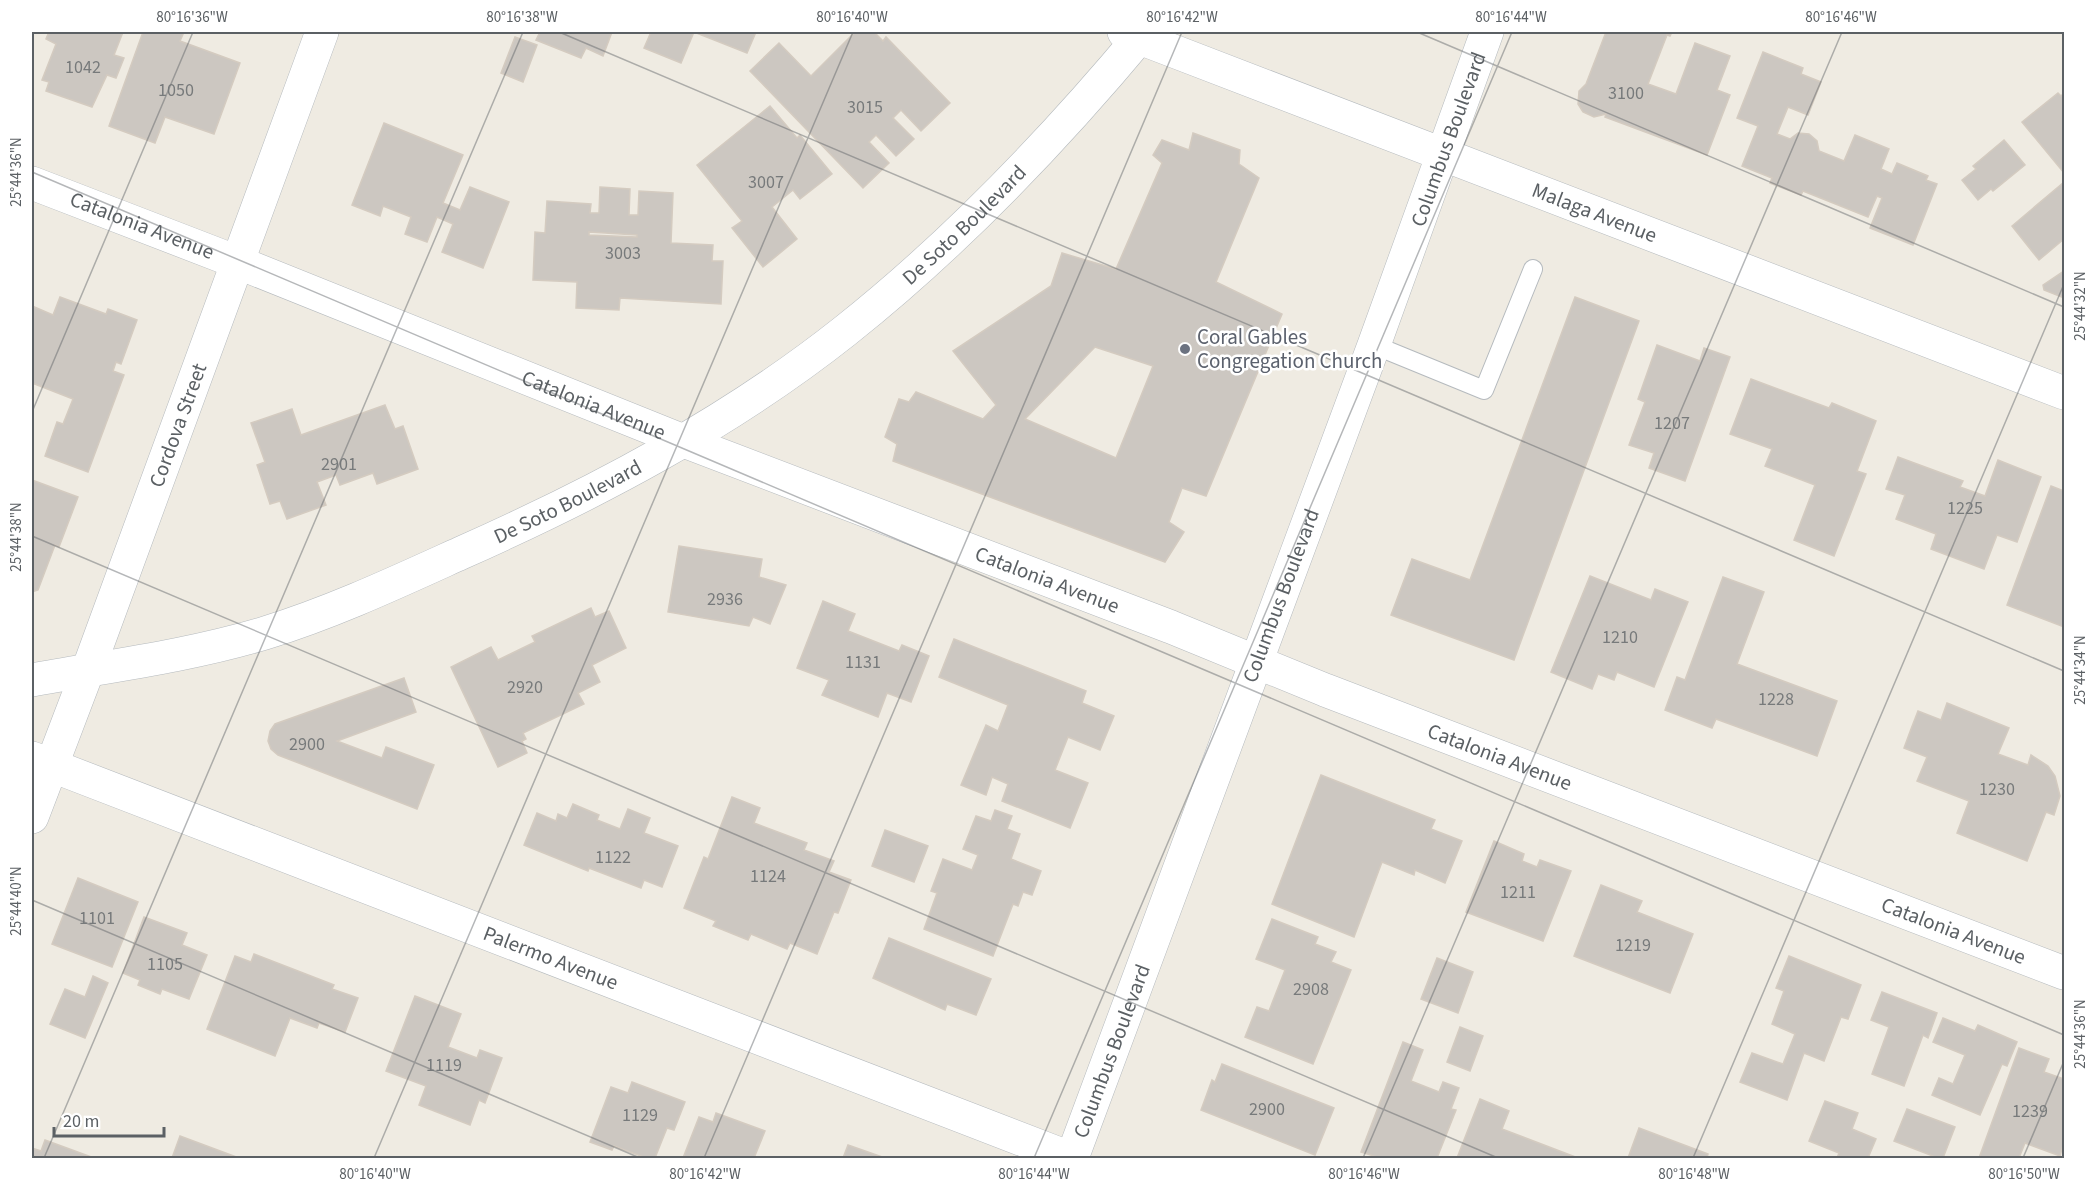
<svg xmlns="http://www.w3.org/2000/svg" width="2096" height="1190" viewBox="0 0 2096 1190" font-family="'Source Sans 3',sans-serif">
<style>
.building{fill:#ccc7c1;stroke:#d4cbc0;stroke-width:1.5;fill-rule:evenodd}
.lines{fill:none;stroke-linecap:round;stroke-linejoin:round}
.service-casing{stroke:#b5babe;stroke-width:20}
.minor-casing{stroke:#b5babe;stroke-width:34}
.service{stroke:#fff;stroke-width:18}
.minor{stroke:#fff;stroke-width:33}
.ticks{fill:none;stroke:#5b6064;stroke-width:1.5;stroke-opacity:0.45}
.worship-dot{fill:#6b7280;stroke:#fff;stroke-width:2}
.labels{text-anchor:middle;stroke-width:5;stroke-linejoin:round;paint-order:stroke}
.number-label{font-size:18px;fill:#777a7b}
.street-label{font-size:21px;fill:#5b6064;stroke:#fff}
.worship-label{font-size:21px;fill:#5b616d;stroke:#fff;text-anchor:start}
.neatline{fill:none;stroke:#5b6064;stroke-width:2}
.ticks-label{font-size:15px;text-anchor:middle;fill:#5b6064}
</style>
<rect width="100%" height="100%" fill="#efebe2"/>
<!-- building -->
<g class="building">
<path d="M49 32H123L114 55 124 58 116 78 107 75 92 107 46 91 49 82 42 80 56 44 46 39Z"/>
<path d="M143 32H184L180 41 240 63 214 134 165 117 155 143 109 126Z"/>
<path d="M540 32H612L603 56 586 48 581 58 536 40Z"/>
<path d="M651 32H756L747 53 694 32 681 63 644 48Z"/>
<path d="M855 32H874L883 41 886 37 950 103 921 131 901 110 893 118 914 139 896 156 876 135 869 142 889 163 863 188 750 71 779 43 811 76Z"/>
<path d="M1606 32H1672L1670 36 1667 35 1648 84 1676 94 1695 43 1730 56 1717 90 1730 95 1707 155 1605 117 1606 114 1594 117 1583 112 1578 104 1579 91 1586 84Z"/>
<path d="M515 37 537 45 523 82 501 73Z"/>
<path d="M1763 52 1803 68 1801 74 1821 82 1808 115 1788 107 1777 134 1790 139 1798 133 1809 134 1817 141 1819 151 1844 161 1855 135 1889 149 1881 169 1892 174 1897 163 1928 176 1926 180 1937 184 1913 245 1870 228 1882 198 1877 196 1868 217 1803 191 1801 195 1770 183 1772 178 1742 166 1758 126 1737 118Z"/>
<path d="M2058 93 2061 96 2064 93V173L2022 122Z"/>
<path d="M770 106 797 138 800 135 832 174 800 199 793 190 772 207 797 239 763 267 732 228 742 221 697 165Z"/>
<path d="M384 123 463 155 443 203 460 210 470 187 509 202 483 268 442 252 453 224 437 217 427 242 405 234 411 217 383 206 380 216 352 205Z"/>
<path d="M1193 133 1240 150 1239 164 1259 178 1216 282 1282 314 1206 496 1182 488 1169 522 1184 532 1165 562 893 461 897 444 885 437 899 399 909 402 916 392 983 419 996 405 953 351 1051 286 1062 253 1116 269 1162 163 1153 155 1162 140 1189 150ZM1095 347 1153 366 1116 458 1025 419Z"/>
<path d="M2004 140 2025 165 1993 191 1991 189 1978 200 1962 180 1976 169 1973 166Z"/>
<path d="M2064 182V239L2039 260 2012 226Z"/>
<path d="M600 187 630 189 629 215H638L639 191 673 193 671 243 713 245 712 261H723L721 304 620 298 619 310 576 308 577 282 533 280 535 232 545 233 547 201 591 204 590 213H599ZM589 232 637 235V237L589 235Z"/>
<path d="M2064 271V298L2044 290 2043 285Z"/>
<path d="M60 297 106 314 108 309 137 320 121 364 116 362 113 371 124 375 88 472 45 456 57 422 63 424 73 399 32 383V306L53 315Z"/>
<path d="M1575 297 1639 321 1514 660 1391 615 1412 559 1470 580Z"/>
<path d="M1657 345 1700 361 1704 348 1730 357 1685 481 1649 468 1654 453 1629 445 1645 402 1638 399Z"/>
<path d="M1751 379 1829 408 1832 403 1876 421 1857 471 1866 474 1834 556 1794 540 1815 485 1765 466 1772 449 1730 434Z"/>
<path d="M385 405 395 429 403 426 418 469 377 484 373 473 340 485 336 475 317 482 326 505 287 519 280 501 270 504 257 465 265 462 251 423 292 409 301 435Z"/>
<path d="M1898 457 1963 481 1960 487 1985 496 1998 460 2041 477 2017 542 1997 535 1984 569 1931 549 1936 534 1896 519 1905 495 1886 489Z"/>
<path d="M32 480 78 497 59 547 55 545 38 590 32 592Z"/>
<path d="M2051 486 2064 491V627L2007 605Z"/>
<path d="M679 546 762 559 759 577 786 585 770 624 753 617 749 626 668 612Z"/>
<path d="M1590 576 1651 600 1655 589 1688 602 1654 687 1617 672 1614 680 1598 674 1592 689 1551 672Z"/>
<path d="M1723 577 1764 592 1737 664 1837 701 1817 756 1716 719 1712 728 1665 710 1677 677 1685 680Z"/>
<path d="M823 601 855 614 848 631 899 651 902 645 929 656 911 702 887 693 878 717 822 695 829 680 797 668Z"/>
<path d="M591 608 595 617 609 611 626 648 592 665 600 682 578 693 584 704 523 733 526 739 522 741 527 753 498 767 451 667 491 647 498 660 535 642 532 636Z"/>
<path d="M954 639 1086 691 1082 703 1114 716 1100 750 1068 737 1055 770 1088 783 1070 828 1002 801 1008 784 992 777 986 795 961 785 986 725 998 731 1008 705 939 677Z"/>
<path d="M404 678 416 712 337 741 382 758 386 747 434 765 417 809 278 755 271 749 268 741 270 731 275 724Z"/>
<path d="M1947 703 2009 728 1998 754 2028 765 2031 755 2048 766 2055 776 2060 796 2054 815 2046 812 2027 861 1957 833 1969 801 1917 781 1927 757 1904 748 1911 729 1918 711 1941 720Z"/>
<path d="M1321 775 1435 820 1431 829 1462 841 1445 883 1415 870 1414 875 1382 862 1354 937 1272 904Z"/>
<path d="M732 797 760 808 754 823 807 843 804 850 834 861 829 872 851 880 838 913 834 912 817 954 790 943 787 949 751 934 748 940 713 926 716 921 684 908 704 857 708 859Z"/>
<path d="M573 804 599 815 597 820 620 829 628 809 650 818 644 833 678 846 662 887 644 880 641 888 589 868 588 871 524 845 537 813 556 821 558 814 567 818Z"/>
<path d="M995 810 1012 816 1007 829 1020 834 1011 859 1041 871 1032 895 1023 892 1018 906 1013 904 993 956 924 929 937 893 931 891 943 859 972 870 978 855 963 849 976 816 991 821Z"/>
<path d="M885 830 928 846 914 882 872 866Z"/>
<path d="M1494 841 1524 854 1522 861 1537 867 1540 860 1571 871 1543 941 1466 912Z"/>
<path d="M78 878 138 902 112 967 52 944Z"/>
<path d="M1601 885 1642 901 1637 912 1693 934 1670 993 1574 956Z"/>
<path d="M144 917 187 933 182 945 207 955 189 999 162 989 160 994 138 985 140 980 123 973Z"/>
<path d="M1272 919 1318 937 1315 944 1336 952 1331 962 1351 970 1313 1064 1245 1037 1257 1007 1269 1011 1285 970 1256 959Z"/>
<path d="M889 938 991 979 976 1015 947 1004 945 1010 873 978Z"/>
<path d="M254 954 334 985 332 989 358 998 345 1032 319 1023 317 1028 290 1018 275 1056 207 1029 235 956 251 962Z"/>
<path d="M1789 956 1861 985 1848 1019 1841 1017 1824 1061 1804 1053 1787 1100 1740 1082 1752 1053 1783 1064 1795 1034 1772 1024 1784 991 1776 988Z"/>
<path d="M1437 958 1473 972 1458 1013 1421 999Z"/>
<path d="M93 976 108 983 85 1038 50 1024 65 989 85 997Z"/>
<path d="M1882 992 1937 1013 1928 1038 1923 1035 1904 1086 1872 1074 1889 1027 1871 1020Z"/>
<path d="M415 996 461 1014 448 1047 477 1058 480 1050 502 1058 485 1103 479 1100 470 1125 419 1105 426 1086 386 1071Z"/>
<path d="M1943 1018 1975 1031 1978 1025 2017 1042 2007 1066 2002 1064 1980 1115 1932 1095 1939 1078 1953 1084 1965 1055 1933 1042Z"/>
<path d="M1460 1027 1483 1036 1470 1071 1447 1062Z"/>
<path d="M1403 1042 1423 1050 1411 1081 1439 1092 1443 1082 1459 1088 1451 1109 1456 1110 1437 1158H1380L1361 1152Z"/>
<path d="M2019 1048 2049 1059 2044 1072 2064 1079V1142L2060 1156 2025 1143 2019 1158H1979Z"/>
<path d="M1222 1064 1334 1108 1315 1155 1201 1110 1212 1080 1215 1082Z"/>
<path d="M632 1082 685 1102 674 1130 667 1128 655 1158H646L614 1146 612 1150 590 1142 611 1087 628 1093Z"/>
<path d="M1480 1099 1509 1111 1502 1129 1578 1158H1457Z"/>
<path d="M1825 1101 1858 1113 1852 1129 1876 1139 1868 1158H1837L1839 1153 1809 1141Z"/>
<path d="M1907 1109 1955 1127 1943 1158H1938L1894 1141Z"/>
<path d="M716 1113 765 1131 754 1158H683L699 1117 713 1122Z"/>
<path d="M1639 1128 1708 1154 1707 1158H1628Z"/>
<path d="M180 1136 239 1158H172Z"/>
<path d="M45 1140 94 1158H32V1148L41 1151Z"/>
<path d="M848 1145 868 1152 885 1158H843Z"/>
</g>
<g class="lines">
<defs>
<path id="service" d="M1374 345 1484 390 1533 269"/>
<g id="minor">
<path id="s1" d="M1124 32 2064 393"/>
<path id="s2" d="M32 183 237 262 681 440 1171 627 1325 690 2064 973"/>
<path id="s3" d="M32 680C109 666 189 656 265 633 333 612 397 582 461 553 596 493 729 423 845 331 956 243 1054 140 1144 32"/>
<path id="s4" d="M32 758 1070 1158"/>
<path id="s5" d="M32 817 88 670 322 32"/>
<path id="s6" d="M1072 1158 1374 345 1487 32"/>
</g>
</defs>
<!-- service casing -->
<use href="#service" class="service-casing"/>
<!-- minor casing -->
<use href="#minor" class="minor-casing"/>
<!-- service -->
<use href="#service" class="service"/>
<!-- minor -->
<use href="#minor" class="minor"/>
</g>
<!-- ticks -->
<path class="ticks" d="M559 32 2064 671M1417 32 2064 307M32 172 2064 1035M32 412 193 32M32 536 1498 1158M32 900 640 1158M44 1158 523 32M374 1158 853 32M704 1158 1182 32M1034 1158 1512 32M1363 1158 1842 32M1693 1158 2064 284M2023 1158 2064 1061"/>
<!-- markers -->
<circle class="worship-dot" cx="1185" cy="349" r="6"/>
<g class="labels">
<!-- number labels -->
<g class="number-label">
<text x="83" y="73">1042</text>
<text x="176" y="96">1050</text>
<text x="1626" y="99">3100</text>
<text x="865" y="113">3015</text>
<text x="766" y="188">3007</text>
<text x="623" y="259">3003</text>
<text x="1672" y="429">1207</text>
<text x="339" y="470">2901</text>
<text x="1965" y="514">1225</text>
<text x="725" y="605">2936</text>
<text x="1620" y="643">1210</text>
<text x="863" y="668">1131</text>
<text x="525" y="693">2920</text>
<text x="1776" y="705">1228</text>
<text x="307" y="750">2900</text>
<text x="1997" y="795">1230</text>
<text x="613" y="863">1122</text>
<text x="768" y="882">1124</text>
<text x="1518" y="898">1211</text>
<text x="97" y="924">1101</text>
<text x="1633" y="951">1219</text>
<text x="165" y="970">1105</text>
<text x="1311" y="995">2908</text>
<text x="444" y="1071">1119</text>
<text x="1267" y="1115">2900</text>
<text x="2030" y="1117">1239</text>
<text x="640" y="1121">1129</text>
</g>
<!-- street labels -->
<g class="street-label">
<text dy="7" stroke="none"><textPath href="#s6" startOffset="1086">Columbus Boulevard</textPath></text>
<text dy="7" stroke="none"><textPath href="#s1" startOffset="504">Malaga Avenue</textPath></text>
<text dy="7" stroke="none"><textPath href="#s3" startOffset="1054">De Soto Boulevard</textPath></text>
<text dy="7" stroke="none"><textPath href="#s2" startOffset="118">Catalonia Avenue</textPath></text>
<text dy="7" stroke="none"><textPath href="#s2" startOffset="604">Catalonia Avenue</textPath></text>
<text dy="7" stroke="none"><textPath href="#s5" startOffset="418">Cordova Street</textPath></text>
<text dy="7" stroke="none"><textPath href="#s3" startOffset="568">De Soto Boulevard</textPath></text>
<text dy="7" stroke="none"><textPath href="#s2" startOffset="1090">Catalonia Avenue</textPath></text>
<text dy="7" stroke="none"><textPath href="#s6" startOffset="600">Columbus Boulevard</textPath></text>
<text dy="7" stroke="none"><textPath href="#s2" startOffset="1576">Catalonia Avenue</textPath></text>
<text dy="7" stroke="none"><textPath href="#s2" startOffset="2062">Catalonia Avenue</textPath></text>
<text dy="7" stroke="none"><textPath href="#s4" startOffset="556">Palermo Avenue</textPath></text>
<text dy="7" stroke="none"><textPath href="#s6" startOffset="114">Columbus Boulevard</textPath></text>
</g>
<!-- worship labels -->
<g class="worship-label">
<text x="1197" y="344">Coral Gables<tspan x="1197" dy="24">Congregation Church</tspan></text>
</g>
</g>
<!-- border -->
<rect width="2096" height="1190" fill="none" stroke="#ffffff" stroke-width="66"/>
<!-- scale -->
<path d="M54 1127v9h110v-9" fill="none" stroke="#5b6064" stroke-width="3"/>
<text x="63" y="1127" font-size="18" fill="#5b6064" stroke="#ffffff" stroke-width="4.5" paint-order="stroke">20 m</text>
<rect x="33" y="33" width="2030" height="1124" class="neatline"/>
<g class="ticks-label">
<text x="192" y="22">80°16'36"W</text>
<text x="522" y="22">80°16'38"W</text>
<text x="852" y="22">80°16'40"W</text>
<text x="1182" y="22">80°16'42"W</text>
<text x="1511" y="22">80°16'44"W</text>
<text x="1841" y="22">80°16'46"W</text>
<text transform="translate(16 172) rotate(-90)" y="5">25°44'36"N</text>
<text transform="translate(2080 306) rotate(-90)" y="5">25°44'32"N</text>
<text transform="translate(16 537) rotate(-90)" y="5">25°44'38"N</text>
<text transform="translate(2080 670) rotate(-90)" y="5">25°44'34"N</text>
<text transform="translate(16 901) rotate(-90)" y="5">25°44'40"N</text>
<text transform="translate(2080 1034) rotate(-90)" y="5">25°44'36"N</text>
<text x="375" y="1179">80°16'40"W</text>
<text x="705" y="1179">80°16'42"W</text>
<text x="1034" y="1179">80°16'44"W</text>
<text x="1364" y="1179">80°16'46"W</text>
<text x="1694" y="1179">80°16'48"W</text>
<text x="2024" y="1179">80°16'50"W</text>
</g>
</svg>
